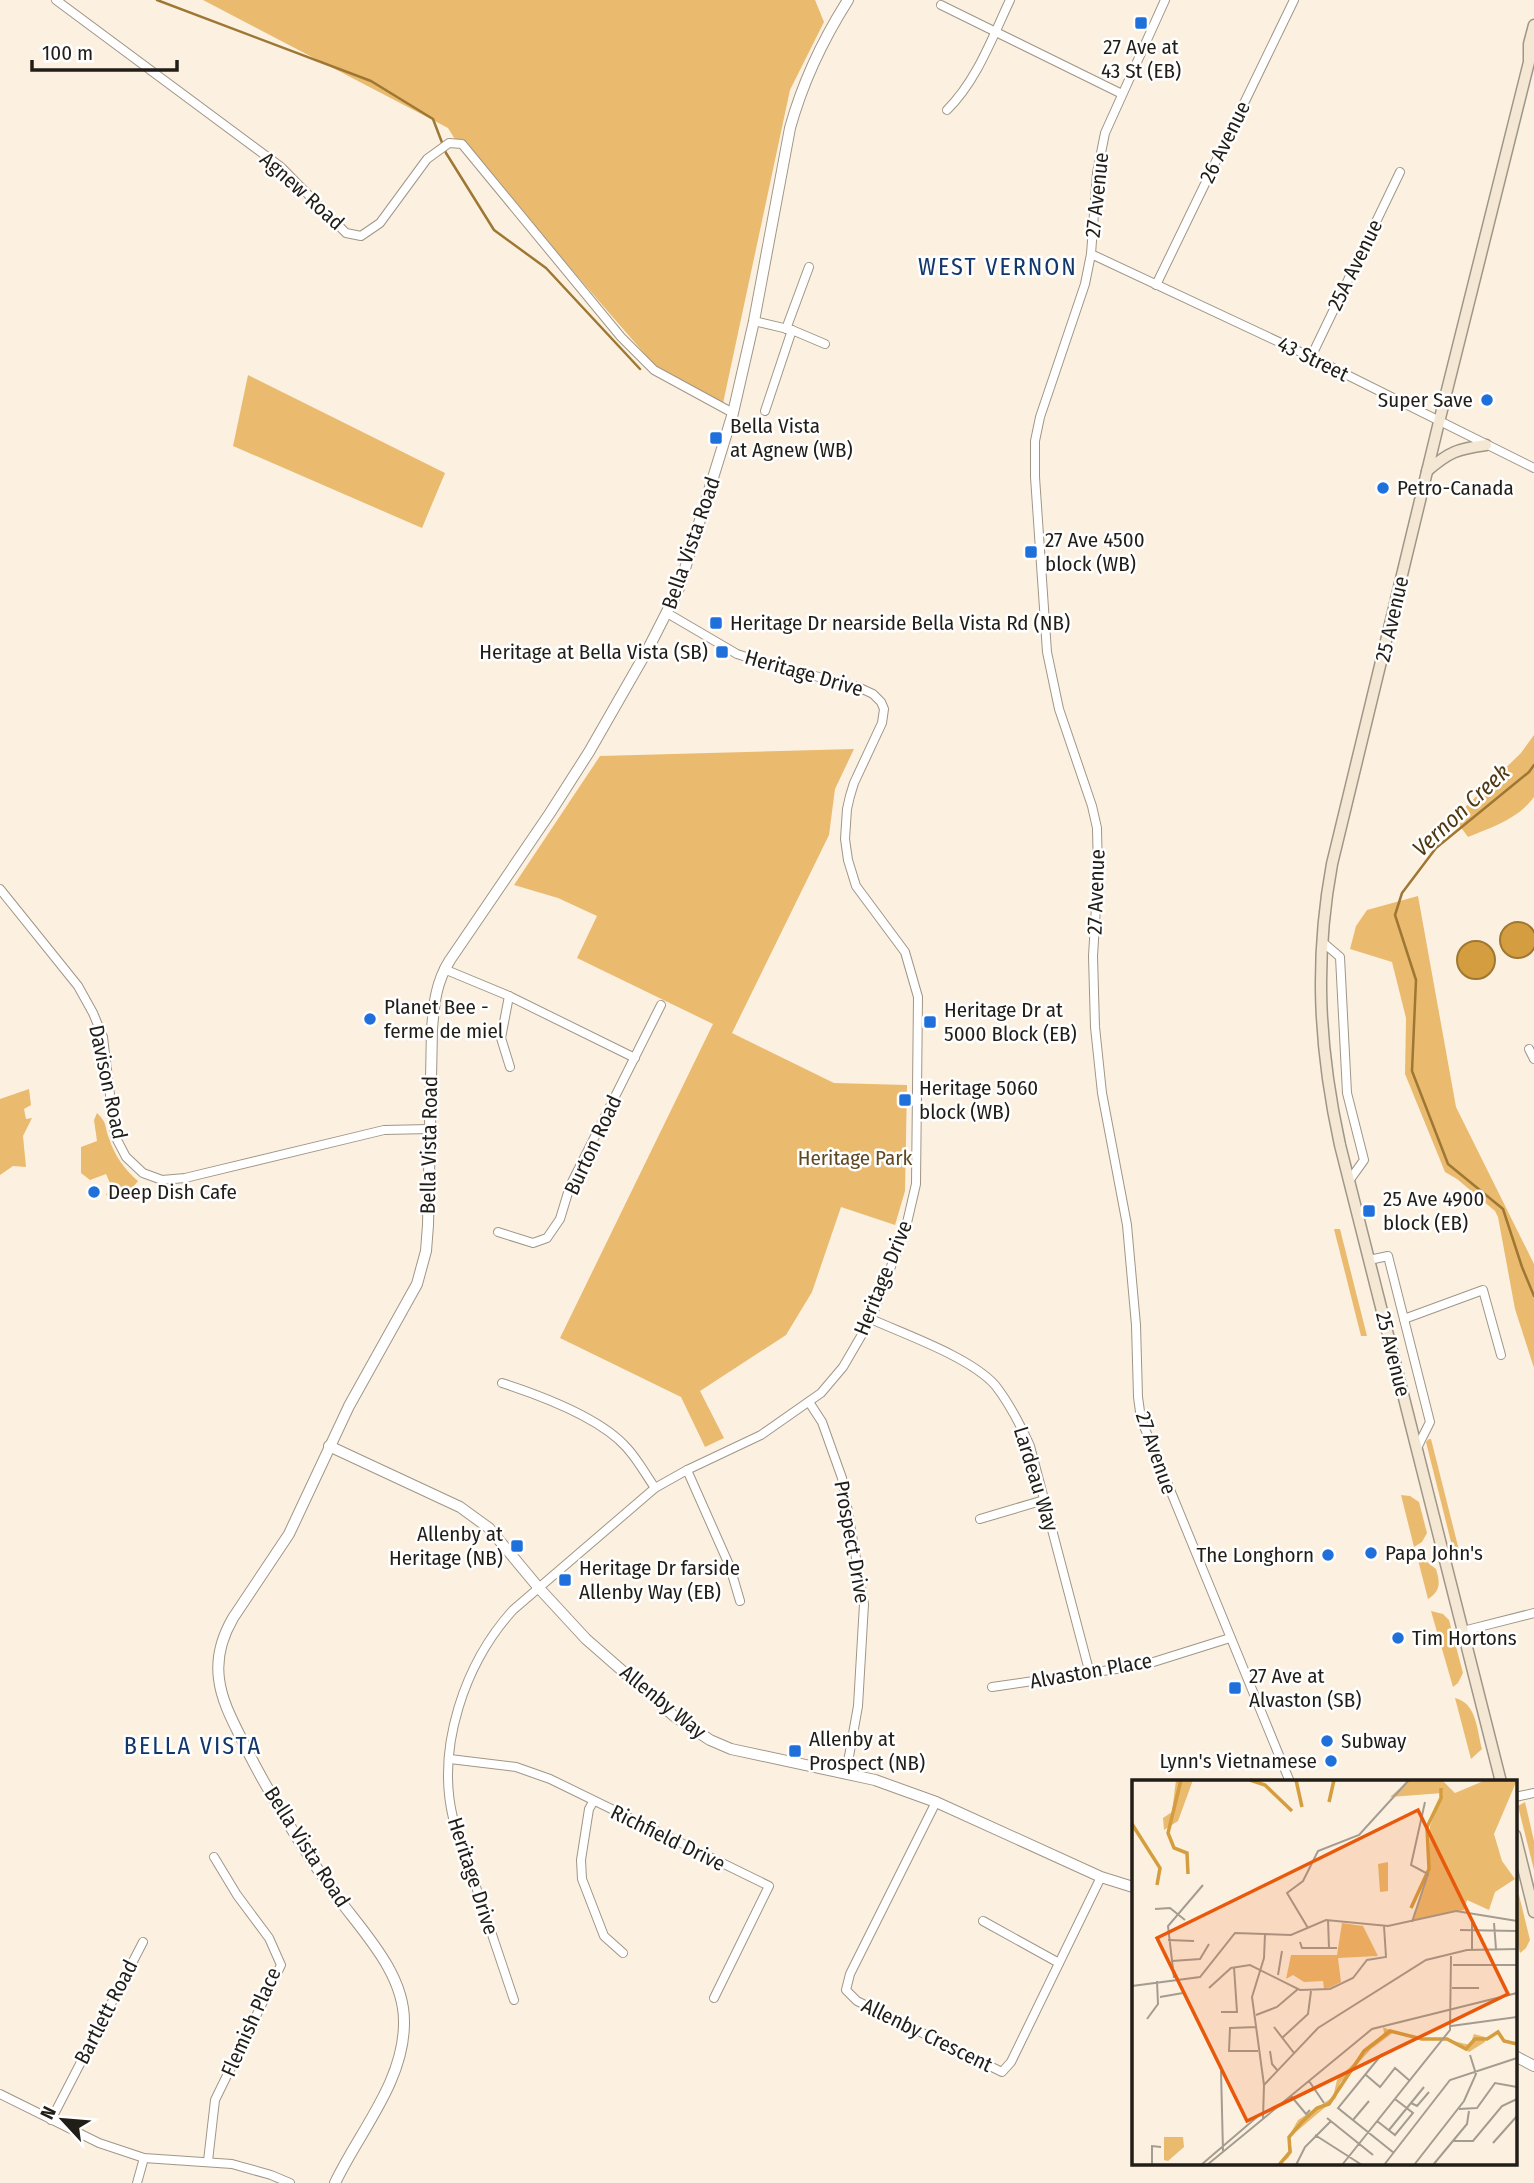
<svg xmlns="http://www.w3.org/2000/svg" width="1534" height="2183" viewBox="0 0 1534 2183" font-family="'Fira Sans Condensed',sans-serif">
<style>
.green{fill:#eaba6f}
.water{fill:#d49d3f;stroke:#9e7733;stroke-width:2}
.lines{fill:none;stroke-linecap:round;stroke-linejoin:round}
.stream{stroke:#9e7733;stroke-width:2.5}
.minor-casing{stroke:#a09687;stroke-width:10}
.tertiary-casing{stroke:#a09687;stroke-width:12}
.secondary-casing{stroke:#a09687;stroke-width:13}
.minor{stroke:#fff;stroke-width:8}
.tertiary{stroke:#fff;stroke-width:10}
.secondary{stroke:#f4e7d4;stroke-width:10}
.poi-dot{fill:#1f70db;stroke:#fff;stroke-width:2.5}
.labels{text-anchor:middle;stroke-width:5;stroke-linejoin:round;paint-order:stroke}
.poi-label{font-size:21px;fill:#211d17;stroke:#fff;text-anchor:start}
.street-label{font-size:21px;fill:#211d17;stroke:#fff}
.park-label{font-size:21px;fill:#604822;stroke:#fff}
.water-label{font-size:23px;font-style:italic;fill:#4f3811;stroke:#fff}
.quarter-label{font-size:24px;letter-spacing:2px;fill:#11376b;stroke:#fff}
.inset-river{fill:none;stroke:#d49d3f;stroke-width:3.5}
.inset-road{fill:none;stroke:#a49c90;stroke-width:2}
.view{fill:#e8590c;fill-opacity:0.15;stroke:#e8590c;stroke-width:3.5}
.inset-edge{fill:none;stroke:#211d17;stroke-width:3.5}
</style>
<rect width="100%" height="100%" fill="#fcf1e1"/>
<!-- green -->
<g class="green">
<path d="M203 0H815L824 22 790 90 722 408 656 367 462 143 456 141 448 128Z"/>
<path d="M248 375 445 473 422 528 233 446Z"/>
<path d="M1534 735V797C1518 819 1492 827 1468 837L1454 818 1521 753Z"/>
<path d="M854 749 835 789 829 835 732 1033 834 1083 907 1085 905 1191 895 1225 841 1207 812 1292 786 1335 700 1391 724 1438 705 1447 681 1397 560 1338 713 1024 577 958 597 916 558 898 514 885 600 756Z"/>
<path d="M1418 896 1456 1107 1534 1264V1368L1515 1309 1498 1217 1495 1211 1457 1179 1445 1172 1405 1074 1406 1018 1392 962 1350 949 1356 926 1367 910Z"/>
<path d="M29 1089 31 1105 24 1109 26 1119 32 1118 23 1136 26 1167 13 1166 0 1175V1099Z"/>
<path d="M97 1113C108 1124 104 1125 109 1138 114 1155 125 1170 138 1181L129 1192 110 1200 106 1194 113 1190 106 1174 90 1180 81 1173V1147L97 1141 94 1120Z"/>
<path d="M1334 1229H1340L1367 1336H1361Z"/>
<path d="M1429 1439H1431L1462 1562H1456L1426 1442Z"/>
<path d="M1401 1495 1410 1496 1419 1502 1427 1533 1422 1542 1414 1547Z"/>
<path d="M1418 1560 1427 1562 1436 1569C1440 1582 1441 1591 1428 1599Z"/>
<path d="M1431 1611 1443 1614 1449 1620 1463 1673 1458 1683 1453 1687Z"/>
<path d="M1455 1698C1477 1703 1477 1731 1482 1749L1471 1759Z"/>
<path d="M1525 1802 1534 1841V1870L1518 1806Z"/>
<path d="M1515 1891 1519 1895 1530 1940 1526 1948 1520 1953 1515 1933Z"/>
</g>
<!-- water -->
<g class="water">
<circle cx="1518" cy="940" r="18"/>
<circle cx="1476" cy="960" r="19"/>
</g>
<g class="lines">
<!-- stream -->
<g class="stream">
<path d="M157 0 371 81 433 119 446 153 494 230 546 268 640 369"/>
<path d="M1534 765 1529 772 1436 848 1402 893 1395 915 1416 980 1412 1071 1448 1164 1503 1209 1522 1267 1534 1296"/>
</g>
<defs>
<g id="minor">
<path d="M56 0 281 167 346 233 361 236 380 223 427 159 449 143 462 144 621 337 654 370 733 413"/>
<path d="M1165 0 1105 133 1097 173 1091 254 1085 284 1040 417 1035 441V477L1047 652 1059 709 1092 806 1097 828 1098 874 1093 956 1095 1027 1102 1093 1127 1225 1136 1325 1138 1397 1141 1419 1290 1782"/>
<path d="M941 5 1122 94"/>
<path d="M947 110C977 80 992 38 1010 0"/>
<path d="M1091 254 1311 357 1534 468"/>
<path d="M1156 285 1294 0"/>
<path d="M754 321 792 330 825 344"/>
<path d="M786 329 809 267"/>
<path d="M1311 357 1400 172"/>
<path d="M765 411 792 330"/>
<path d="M0 889 78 986 93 1013 103 1037 115 1136 126 1157 143 1173 162 1180 185 1178 384 1130 430 1129"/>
<path d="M1326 945 1340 957 1347 1093 1364 1160 1349 1181"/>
<path d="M444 969 509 996 635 1058"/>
<path d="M509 996 501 1038 510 1067"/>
<path d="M1529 1049 1534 1059"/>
<path d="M498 1232 533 1243 547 1238 560 1219 570 1186 661 1005"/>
<path d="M1369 1260 1388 1256 1430 1422 1417 1448"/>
<path d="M871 1319C906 1335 970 1357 995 1385 1010 1404 1020 1424 1030 1446L1090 1674"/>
<path d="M1404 1319 1483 1290 1501 1355"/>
<path d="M502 1383C539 1395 601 1418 627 1448 638 1460 646 1475 655 1488"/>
<path d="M809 1402 822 1422 842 1478 864 1604 858 1706 846 1773"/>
<path d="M687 1470 730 1567 740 1601"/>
<path d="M980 1519 1044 1500"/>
<path d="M1463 1631 1534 1613"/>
<path d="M992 1687 1144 1665 1230 1638"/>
<path d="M450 1759 516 1767 550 1779 769 1886 714 1998"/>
<path d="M1515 1797 1534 1793"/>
<path d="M593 1802 589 1809 581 1860 582 1879 604 1936 623 1953"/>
<path d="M936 1802 850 1974 846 1990 857 2001 1002 2072 1011 2062 1101 1877"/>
<path d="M983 1921 1059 1963"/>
<path d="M514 2000C500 1959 487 1919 473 1878 466 1858 457 1838 453 1818 436 1747 465 1663 513 1610L655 1488 687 1470 761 1435 821 1393 843 1367 871 1319 906 1227 916 1184 918 997 905 952 856 886 848 860 845 839 847 809 850 796 854 783 882 723 884 709 881 702 873 694 858 687 768 664 737 654 667 613"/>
<path d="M0 2094 99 2143 144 2158 232 2164 271 2175 290 2183"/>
<path d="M51 2120 143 1942"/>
<path d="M208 2161 215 2100 281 1965 269 1938 237 1895 214 1857"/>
<path d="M137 2183 144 2158"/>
</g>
<g id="tertiary">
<path d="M329 1446 460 1507 489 1528 538 1587 586 1639 674 1716 710 1740 731 1749 875 1780 936 1802 1101 1877 1133 1887"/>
<path d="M1515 2056 1534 2066"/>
<path d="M335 2183C359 2132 404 2082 404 2023 405 1975 365 1934 338 1898 303 1850 273 1801 246 1748 236 1727 222 1704 219 1679 216 1657 222 1637 233 1618L289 1534 349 1406 417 1284 426 1251 428 1225 432 1029C434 1003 436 982 450 960L550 813 589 752 648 649 679 588 733 413 754 321 790 128C803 81 822 41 848 0"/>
</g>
<g id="secondary">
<path d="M1427 471C1449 452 1457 449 1486 445"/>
<path d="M1501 1782 1340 1145C1319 1049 1314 961 1332 864L1439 422 1529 62V44L1534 25"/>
<path d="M1515 1835 1534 1912"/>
</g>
</defs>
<!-- minor casing -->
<use href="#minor" class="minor-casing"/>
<!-- tertiary casing -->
<use href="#tertiary" class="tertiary-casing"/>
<!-- secondary casing -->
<use href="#secondary" class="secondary-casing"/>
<!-- minor -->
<use href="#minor" class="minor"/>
<!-- tertiary -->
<use href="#tertiary" class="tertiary"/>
<!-- secondary -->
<use href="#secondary" class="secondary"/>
</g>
<!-- markers -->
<g class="poi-dot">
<rect x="1134" y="16" width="14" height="14" rx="3.5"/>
<circle cx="1487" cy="400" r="7"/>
<rect x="709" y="431" width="14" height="14" rx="3.5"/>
<circle cx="1383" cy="488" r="7"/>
<rect x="1024" y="545" width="14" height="14" rx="3.5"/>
<rect x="709" y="616" width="14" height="14" rx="3.5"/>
<rect x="715" y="645" width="14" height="14" rx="3.5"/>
<circle cx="370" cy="1019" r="7"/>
<rect x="923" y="1015" width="14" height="14" rx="3.5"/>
<rect x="898" y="1093" width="14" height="14" rx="3.5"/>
<circle cx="94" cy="1192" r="7"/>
<rect x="1362" y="1204" width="14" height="14" rx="3.5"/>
<rect x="510" y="1539" width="14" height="14" rx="3.5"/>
<circle cx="1371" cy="1553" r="7"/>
<circle cx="1328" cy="1555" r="7"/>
<rect x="558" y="1573" width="14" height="14" rx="3.5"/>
<circle cx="1398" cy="1638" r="7"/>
<rect x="1228" y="1681" width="14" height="14" rx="3.5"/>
<circle cx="1327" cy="1741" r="7"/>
<rect x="788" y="1744" width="14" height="14" rx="3.5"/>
<circle cx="1331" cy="1761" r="7"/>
</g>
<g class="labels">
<!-- poi labels -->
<g class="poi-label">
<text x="1141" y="54" text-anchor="middle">27 Ave at<tspan x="1141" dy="24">43 St (EB)</tspan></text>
<text x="1473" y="407" text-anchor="end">Super Save</text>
<text x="730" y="433">Bella Vista<tspan x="730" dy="24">at Agnew (WB)</tspan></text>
<text x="1397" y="495">Petro-Canada</text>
<text x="1045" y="547">27 Ave 4500<tspan x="1045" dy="24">block (WB)</tspan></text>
<text x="730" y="630">Heritage Dr nearside Bella Vista Rd (NB)</text>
<text x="708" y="659" text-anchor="end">Heritage at Bella Vista (SB)</text>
<text x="384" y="1014">Planet Bee -<tspan x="384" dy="24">ferme de miel</tspan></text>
<text x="944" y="1017">Heritage Dr at<tspan x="944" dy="24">5000 Block (EB)</tspan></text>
<text x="919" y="1095">Heritage 5060<tspan x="919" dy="24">block (WB)</tspan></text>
<text x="108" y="1199">Deep Dish Cafe</text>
<text x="1383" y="1206">25 Ave 4900<tspan x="1383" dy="24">block (EB)</tspan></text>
<text x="503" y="1541" text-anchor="end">Allenby at<tspan x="503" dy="24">Heritage (NB)</tspan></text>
<text x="1385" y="1560">Papa John's</text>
<text x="1314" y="1562" text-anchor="end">The Longhorn</text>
<text x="579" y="1575">Heritage Dr farside<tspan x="579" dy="24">Allenby Way (EB)</tspan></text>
<text x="1412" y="1645">Tim Hortons</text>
<text x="1249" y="1683">27 Ave at<tspan x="1249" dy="24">Alvaston (SB)</tspan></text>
<text x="809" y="1746">Allenby at<tspan x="809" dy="24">Prospect (NB)</tspan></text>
<text x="1341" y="1748">Subway</text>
<text x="1317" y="1768" text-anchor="end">Lynn's Vietnamese</text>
</g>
<!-- street labels -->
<g class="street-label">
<text transform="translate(1225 142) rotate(-64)" y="7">26 Avenue</text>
<text transform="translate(302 191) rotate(42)" y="7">Agnew Road</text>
<text transform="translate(1097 195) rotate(-84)" y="7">27 Avenue</text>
<text transform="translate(1355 265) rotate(-64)" y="7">25A Avenue</text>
<text transform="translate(1313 359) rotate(26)" y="7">43 Street</text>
<text transform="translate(691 543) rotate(-71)" y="7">Bella Vista Road</text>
<text transform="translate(1392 619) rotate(-77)" y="7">25 Avenue</text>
<text transform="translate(804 673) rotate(16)" y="7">Heritage Drive</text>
<text transform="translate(1096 892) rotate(-88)" y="7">27 Avenue</text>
<text transform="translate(108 1082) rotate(78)" y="7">Davison Road</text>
<text transform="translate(429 1145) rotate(-89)" y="7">Bella Vista Road</text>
<text transform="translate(593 1145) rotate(-65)" y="7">Burton Road</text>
<text transform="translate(883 1278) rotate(-68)" y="7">Heritage Drive</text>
<text transform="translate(1393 1354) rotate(76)" y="7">25 Avenue</text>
<text transform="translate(1156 1453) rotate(71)" y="7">27 Avenue</text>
<text transform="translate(1036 1479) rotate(73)" y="7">Lardeau Way</text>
<text transform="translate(852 1542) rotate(80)" y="7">Prospect Drive</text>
<text transform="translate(1091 1671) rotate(-10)" y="7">Alvaston Place</text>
<text transform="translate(663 1702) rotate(39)" y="7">Allenby Way</text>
<text transform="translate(668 1838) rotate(26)" y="7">Richfield Drive</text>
<text transform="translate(307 1847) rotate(57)" y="7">Bella Vista Road</text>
<text transform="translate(473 1876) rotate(72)" y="7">Heritage Drive</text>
<text transform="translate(106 2012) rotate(-63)" y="7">Bartlett Road</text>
<text transform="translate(251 2022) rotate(-66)" y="7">Flemish Place</text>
<text transform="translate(927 2035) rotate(26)" y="7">Allenby Crescent</text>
</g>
<!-- park labels -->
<g class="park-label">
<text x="855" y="1165">Heritage Park</text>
</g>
<!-- water labels -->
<g class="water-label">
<text transform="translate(1461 810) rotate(-43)" y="8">Vernon Creek</text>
</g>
<!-- quarter labels -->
<g class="quarter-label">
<text x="998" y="275">WEST VERNON</text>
<text x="193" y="1754">BELLA VISTA</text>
</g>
</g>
<!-- overview -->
<g transform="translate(1132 1780)">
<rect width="385" height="385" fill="#fcf1e1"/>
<path d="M44 0H61L46 41 32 50 31 38 40 32ZM277 0H310L323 13 354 0H385L362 54 370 81 383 99 363 112 357 130 335 120 332 130 280 140 297 91 298 46 311 13 258 17ZM256 82V111L248 112 246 84ZM210 143 231 146 246 176 206 178 209 202 197 208 192 209 191 201 172 202 161 195 154 199 159 175H205ZM251 247 262 252 239 269 208 303 204 318 158 357 160 372 157 377 155 379 146 385 158 375 157 356 166 340 201 317 205 300 252 253ZM342 254 353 257V262L337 272 321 261 338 265ZM32 357H51L52 367 36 381 32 380Z" fill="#eaba6f"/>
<path class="inset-river" d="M49 0 36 53 42 68 55 73 56 94M118 0 133 5 160 31M164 0 170 27M197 22 202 0M0 44 28 88 25 105M279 128 297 89 295 47 309 18V8M147 385 158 372 157 357 170 342 185 328 197 324 232 271 258 251 290 259H315L334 269 343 259H355L366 252 372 261 385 264"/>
<path class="inset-road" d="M23 129 38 128 53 140M196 140 197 168M280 142 296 94 279 85 293 22M362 143 364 169M176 148 155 113 171 101 186 71 227 55 277 0M328 150 385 151M36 160 62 161M168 162 170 168H205M340 170V143M40 181 68 179 77 164M321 185H385M146 195 150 171M42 198 36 146 71 105M0 206 68 197 103 153 159 155 194 140 256 146 324 131 385 141M77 208 99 188 118 185 168 210 198 209 221 198 235 180 254 177 252 146M320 208H347M28 217 51 213M89 232H105L102 187M124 235 145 227 166 209M15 239 26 224 25 201M319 246 385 237M125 247 98 248 97 271H126M142 247 162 273M150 258 176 234 179 211M138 271 140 284 146 291M250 274 206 328 262 373M89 291 91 371M234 295 248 307 263 288 278 301M177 301 192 323M132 305 120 217 132 178 133 154M159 316 174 334 178 330M279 323 285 326 297 312M327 329 345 328 363 303 385 307M195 338 241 375M131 339 132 305 186 248 294 180 335 170 385 169M221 340 237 321M245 341 263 355 281 333 263 319M257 350 292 307M183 355 230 385M321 361H341L370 326 385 319M361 363 385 336M20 385V366L29 367M69 385 125 337M75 385 240 249 385 213M164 385 173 367 199 341M210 385 318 250 319 176M252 385 318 300 385 278M282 385 332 321 344 294 338 275M301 385 335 344 337 331"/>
<path class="view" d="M286 30 376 214 115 341 25 158Z"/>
<rect width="385" height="385" class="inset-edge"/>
</g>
<!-- north arrow -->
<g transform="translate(63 2120) rotate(296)" stroke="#ffffff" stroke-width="5" paint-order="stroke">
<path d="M0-5L12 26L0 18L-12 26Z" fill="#211d17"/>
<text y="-10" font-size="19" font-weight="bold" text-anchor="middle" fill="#211d17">N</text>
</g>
<!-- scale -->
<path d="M32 60v10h145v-10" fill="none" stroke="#211d17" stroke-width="3.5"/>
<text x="42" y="60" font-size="21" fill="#211d17" stroke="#ffffff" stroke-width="5" paint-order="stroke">100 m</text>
</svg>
